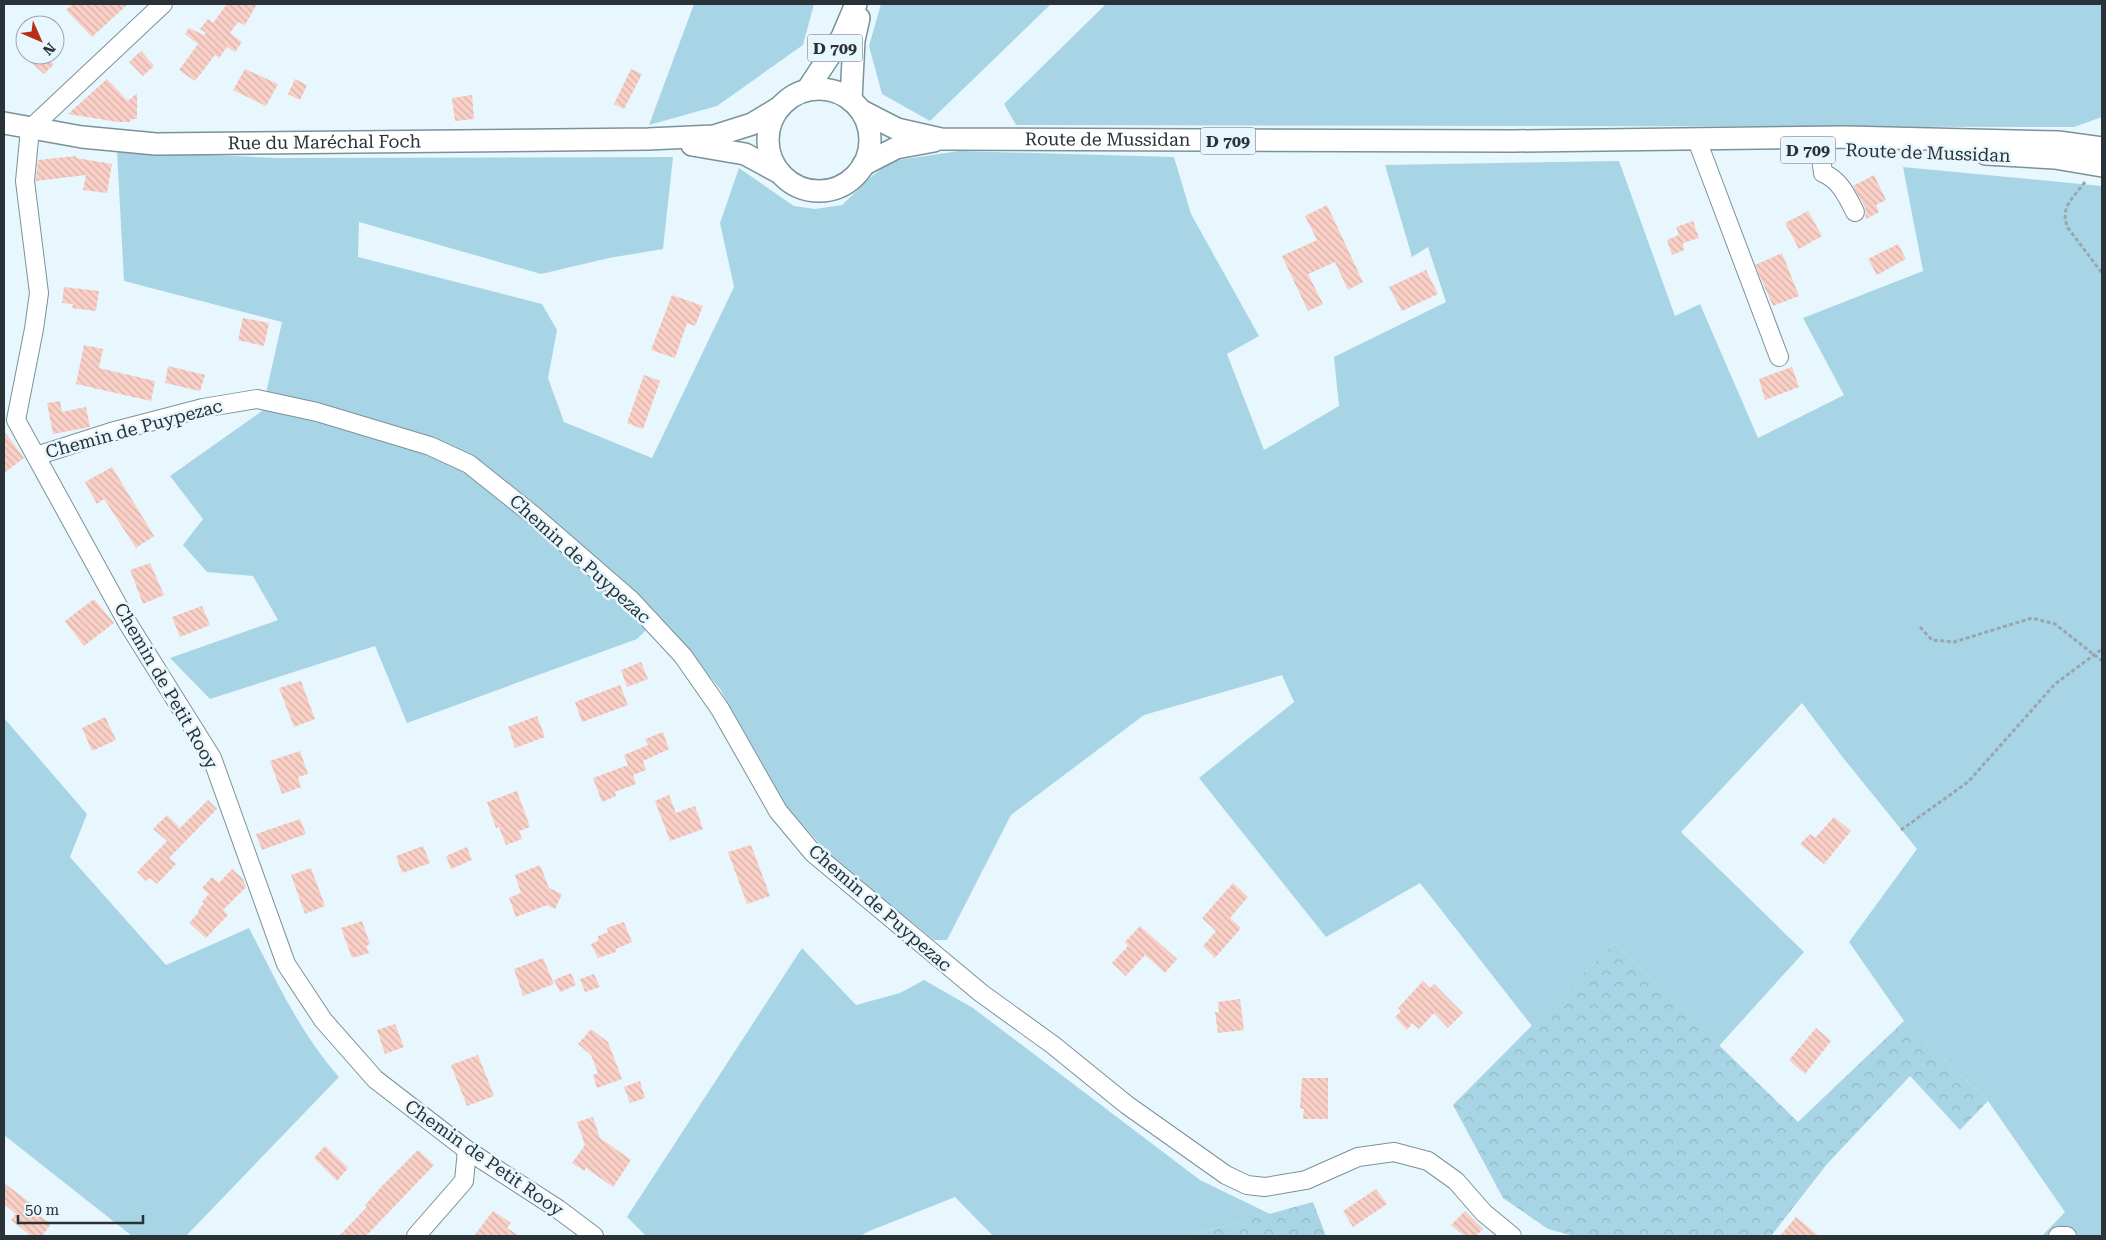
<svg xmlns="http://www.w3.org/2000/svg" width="2106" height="1240" viewBox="0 0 2106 1240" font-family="'Roboto Serif',serif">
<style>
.grass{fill:#a8d5e5}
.forest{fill:url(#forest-crowns)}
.building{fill:url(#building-back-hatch)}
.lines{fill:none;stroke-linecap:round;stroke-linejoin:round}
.minor-casing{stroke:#7b929b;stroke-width:20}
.major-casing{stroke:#7b929b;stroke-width:24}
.path{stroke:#99a6ab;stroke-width:3;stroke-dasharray:4 2.5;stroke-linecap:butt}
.minor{stroke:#fff;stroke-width:18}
.major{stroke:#fff;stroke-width:21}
.labels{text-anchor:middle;stroke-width:5;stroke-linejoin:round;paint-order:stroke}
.shield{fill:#e8f7fd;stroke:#626d72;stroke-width:1}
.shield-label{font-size:16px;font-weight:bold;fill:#293236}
.street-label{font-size:18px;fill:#293236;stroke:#e8f7fd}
</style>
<defs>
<pattern id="forest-crowns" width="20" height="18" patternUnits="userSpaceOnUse" patternTransform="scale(1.25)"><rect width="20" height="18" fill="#a8d5e5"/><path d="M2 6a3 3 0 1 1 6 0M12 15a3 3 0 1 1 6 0" fill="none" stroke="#91b7c5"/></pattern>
<pattern id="building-back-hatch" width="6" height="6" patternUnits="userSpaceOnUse" patternTransform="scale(1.25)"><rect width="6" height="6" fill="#f9cfc6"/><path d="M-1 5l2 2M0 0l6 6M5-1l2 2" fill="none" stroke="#d5b2ab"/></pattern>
</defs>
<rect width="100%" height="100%" fill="#e8f7fd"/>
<!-- grass -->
<g class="grass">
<path d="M694 4H814L803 45 717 106 649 125Z"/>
<path d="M881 4H1051L930 121 882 94 869 46Z"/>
<path d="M1106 4H2102V117L2074 127 1016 125 1004 104Z"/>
<path d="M117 151 278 158 673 157 663 249 609 258 541 274 359 222 358 257 542 304 557 330 548 378 564 422 652 458 734 287 720 223 739 168 794 206 815 209 842 205 872 176 892 161 959 151 1174 157 1191 214 1259 336 1227 354 1264 450 1339 406 1334 357 1446 302 1428 247 1412 257 1385 165 1619 161 1675 316 1700 304 1758 438 1844 395 1803 318 1923 271 1903 167 2102 186V1236H2042L2065 1212 1988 1101 1904 1021 1849 942 1917 849 1844 759 1802 703 1681 832 1804 952 1719 1046 1614 943 1532 1026 1420 883 1326 937 1199 778 1294 702 1282 675 1144 715 1011 815 947 940H934L833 859 786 806 720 689 659 617 637 639 407 723 375 646 210 699 170 658 278 620 253 576 207 572 183 545 203 519 170 476 262 411 282 322 124 281Z"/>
<path d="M4 718 87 814 70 857 166 965 249 928C276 980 300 1033 339 1077L186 1236H132L4 1135Z"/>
<path d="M802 948 856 1005 900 993 924 980 973 1008 1200 1180 1270 1214 1188 1236H993L955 1197 867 1232 861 1236H646L627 1217Z"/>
</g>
<!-- forest -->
<g class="forest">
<path d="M1614 943 1798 1122 1904 1021 1988 1101 1960 1130 1910 1076 1827 1164 1771 1236H1574L1548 1229 1503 1198 1453 1105Z"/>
<path d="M1313 1202 1326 1236H1188Z"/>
</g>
<!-- building -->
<g class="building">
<path d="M73 4H128L92 37 66 10Z"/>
<path d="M227 4H257L245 25 238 22 230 33 242 42 235 52 222 43 227 47 219 58 215 55 195 81 179 70 198 44 185 34 189 28 204 35 206 33 200 29 208 19 213 23Z"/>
<path d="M141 51 154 66 143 76 129 62Z"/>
<path d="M23 55H44L54 64 44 74Z"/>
<path d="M245 69 278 84 266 106 233 90Z"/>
<path d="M631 69 642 74 624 109 614 104Z"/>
<path d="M107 79 128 101 137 93V119H131L130 122H118L68 114Z"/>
<path d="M295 79 307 85 300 100 288 94Z"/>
<path d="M472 95 474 119 455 121 452 98Z"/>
<path d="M76 156V158L112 164 107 193 83 190 86 175 36 181 38 160Z"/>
<path d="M1874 175 1886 200 1876 205 1879 212 1866 219 1865 207 1853 186Z"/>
<path d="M1327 205 1363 282 1348 290 1335 262 1308 274 1323 304 1308 311 1282 256 1317 240 1305 216Z"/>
<path d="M1808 211 1822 236 1799 249 1785 223Z"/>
<path d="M1693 221 1699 238 1683 243 1684 250 1672 255 1667 240 1679 235 1676 227Z"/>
<path d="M1898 244 1906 259 1877 275 1868 259Z"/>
<path d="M1782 253 1799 296 1773 306 1755 265Z"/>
<path d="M1426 270 1438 294 1402 311 1389 287Z"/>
<path d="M64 287 99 291 96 311 72 308 73 304 62 303Z"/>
<path d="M672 295 703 306 695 326 687 323 675 358 651 350Z"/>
<path d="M243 318 269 323 264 346 238 340Z"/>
<path d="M84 345 103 349 99 368 155 381 151 401 76 384Z"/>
<path d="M168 366 205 375 200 391 165 383Z"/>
<path d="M1792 367 1799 387 1765 400 1759 379Z"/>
<path d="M644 375 660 381 643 429 627 423Z"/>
<path d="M60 401 62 412 86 407 90 427 53 434 47 403Z"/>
<path d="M4 431 24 458 4 473Z"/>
<path d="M112 467 154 536 136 548 104 499 97 504 85 482Z"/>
<path d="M150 563 164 595 143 604 130 570Z"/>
<path d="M94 599 114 623 84 646 65 621Z"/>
<path d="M202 606 210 625 180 637 172 617Z"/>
<path d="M641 662 648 679 627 687 621 670Z"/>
<path d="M301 681 315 719 294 727 279 688Z"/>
<path d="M620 685 628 705 582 722 575 702Z"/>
<path d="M537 716 545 737 515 748 508 727Z"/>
<path d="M105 717 116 740 92 751 82 728Z"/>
<path d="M663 732 669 749 643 761 646 770 633 775 636 784 615 792 616 796 602 802 593 778 628 765 624 755 648 745 645 739Z"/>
<path d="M300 751 308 774 298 777 301 787 282 794 270 761Z"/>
<path d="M517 791 530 827 519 831 522 839 506 845 499 827 496 828 487 802Z"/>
<path d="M669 795 676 813 695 806 703 829 670 841 655 801Z"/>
<path d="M208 800 217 809 169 858 176 864 157 884 150 878 146 881 137 872 167 841 153 829 167 815 180 828Z"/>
<path d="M1834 817 1851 831 1824 864 1800 844 1810 834 1815 838Z"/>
<path d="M300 819 306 834 262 850 256 834Z"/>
<path d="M751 845 770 896 747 904 728 852Z"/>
<path d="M423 846 430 863 402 873 396 856Z"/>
<path d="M467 847 472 860 451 869 446 856Z"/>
<path d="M540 865 549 888 562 894 555 909 547 905 516 917 509 898 521 893 515 875Z"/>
<path d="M311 868 325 906 305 914 291 875Z"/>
<path d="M232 869 243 879 246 887 223 910 228 915 206 938 189 923 199 912 198 910 204 903 202 902 209 894 202 888 212 877 219 883Z"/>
<path d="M1233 883 1248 897 1230 918 1241 928 1215 958 1203 946 1216 931 1202 918Z"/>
<path d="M362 921 370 944 366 946 369 953 352 958 341 928Z"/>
<path d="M624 922 632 942 616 949V952L598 958 591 944 598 941V936L608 932 607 928Z"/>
<path d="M1140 926 1177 959 1165 973 1145 955 1126 976 1112 963 1128 946 1125 942Z"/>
<path d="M543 958 554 984 523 996 514 969Z"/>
<path d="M571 973 576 985 560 992 554 980Z"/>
<path d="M594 974 600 987 585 992 580 979Z"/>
<path d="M1423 981 1430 988 1434 984 1463 1013 1448 1028 1434 1013 1419 1029 1412 1023 1407 1030 1395 1017 1401 1011 1398 1008Z"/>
<path d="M1240 999 1244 1030 1218 1033 1215 1012H1219L1218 1002Z"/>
<path d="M395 1024 404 1047 385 1054 377 1030Z"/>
<path d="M1816 1028 1831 1041 1805 1074 1789 1060Z"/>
<path d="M591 1029 608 1042 622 1079 597 1088 593 1075 598 1073 591 1055 578 1044Z"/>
<path d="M478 1055 494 1096 467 1106 451 1065Z"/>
<path d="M1302 1078H1328V1119H1303L1304 1109 1300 1108Z"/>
<path d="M640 1081 645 1098 630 1103 624 1087Z"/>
<path d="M593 1117 600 1138 631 1160 613 1187 586 1168 584 1171 572 1163 585 1145 577 1122Z"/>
<path d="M325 1146 348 1168 337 1181 314 1158Z"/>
<path d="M418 1150 434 1165 366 1236H339L367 1207 365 1205 383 1185Z"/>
<path d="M4 1183 32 1204 30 1208 51 1224 42 1236H31L11 1220 16 1214 4 1204Z"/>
<path d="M1376 1189 1387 1204 1353 1227 1343 1211Z"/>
<path d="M493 1211 511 1223 507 1228 519 1236H474Z"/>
<path d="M1465 1211 1483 1229 1476 1236H1464L1451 1225Z"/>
<path d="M1796 1217 1819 1236H1780Z"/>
</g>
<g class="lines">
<defs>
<g id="minor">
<path d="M163 4 30 129 25 181 39 293 34 329 16 420 127 622 212 758 286 964 323 1020 375 1079 467 1150 558 1209 594 1236"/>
<path d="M1699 138 1700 148 1779 357"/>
<path d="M1820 150 1823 173C1840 180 1847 196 1855 212"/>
<path d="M36 456 111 432 203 408 257 399 317 412 430 446 469 464 533 515 631 600 683 656 720 709 778 811 813 853 981 993 1053 1045 1127 1105 1226 1175 1247 1185 1265 1187 1306 1180 1358 1157 1394 1152 1428 1161 1456 1181 1484 1213 1512 1236"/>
<path d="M416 1236 464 1181 467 1150"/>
<path d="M2058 1236H2067"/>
</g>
<g id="major">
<circle cx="819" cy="140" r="51"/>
<path d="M807 90 842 37 856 4"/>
<path d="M851 100 854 40 859 18"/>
<path id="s1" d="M862 111 897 129 941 139 1514 141 1846 137 2058 142 2102 148"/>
<path id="s2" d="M4 123 82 137 156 144 648 139 714 136 752 124 780 107"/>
<path d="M692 145 745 154 780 173"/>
<path d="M1986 154 2055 158 2102 166"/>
<path d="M863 165 896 148 934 141"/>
</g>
</defs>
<!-- minor casing -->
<use href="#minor" class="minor-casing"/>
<!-- major casing -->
<use href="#major" class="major-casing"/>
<!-- path -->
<g class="path">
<path d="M2085 182C2073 198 2059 208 2068 228L2102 273"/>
<path d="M1920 627 1932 640 1954 642 2032 618 2055 624 2102 661"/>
<path d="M1901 830 1968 782 2055 684 2102 649"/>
</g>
<!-- minor -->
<use href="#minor" class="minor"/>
<!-- major -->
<use href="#major" class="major"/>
</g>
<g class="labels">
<!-- shield labels -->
<g class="shield">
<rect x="807.5" y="34.5" width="55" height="27" rx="4"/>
<rect x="1200.5" y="127.5" width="55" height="27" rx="4"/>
<rect x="1780.5" y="136.5" width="55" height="27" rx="4"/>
</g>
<g class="shield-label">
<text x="835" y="54">D 709</text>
<text x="1228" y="147">D 709</text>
<text x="1808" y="156">D 709</text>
</g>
<!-- street labels -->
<g class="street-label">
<text dy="6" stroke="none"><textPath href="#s1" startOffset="251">Route de Mussidan</textPath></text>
<text dy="6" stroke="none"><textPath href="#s2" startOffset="322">Rue du Maréchal Foch</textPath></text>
<text transform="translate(1928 153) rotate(2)" y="6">Route de Mussidan</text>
<text transform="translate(134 429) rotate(-15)" y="6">Chemin de Puypezac</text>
<text transform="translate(580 559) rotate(42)" y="6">Chemin de Puypezac</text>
<text transform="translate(166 686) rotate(60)" y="6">Chemin de Petit Rooy</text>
<text transform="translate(880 908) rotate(41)" y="6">Chemin de Puypezac</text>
<text transform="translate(484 1158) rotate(35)" y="6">Chemin de Petit Rooy</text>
</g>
</g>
<!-- border -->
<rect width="2106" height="1240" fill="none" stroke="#293236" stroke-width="10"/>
<!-- north arrow -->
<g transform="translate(40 40) rotate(135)"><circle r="24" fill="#e8f7fd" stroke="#9ca8ad"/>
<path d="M0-4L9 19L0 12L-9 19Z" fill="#ba2e18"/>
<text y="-8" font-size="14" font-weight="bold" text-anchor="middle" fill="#293236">N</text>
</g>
<!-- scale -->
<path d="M18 1215v8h125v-8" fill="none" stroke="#293236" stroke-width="2.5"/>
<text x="25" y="1215" font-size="15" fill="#293236" stroke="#e8f7fd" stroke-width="4" paint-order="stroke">50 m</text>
</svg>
